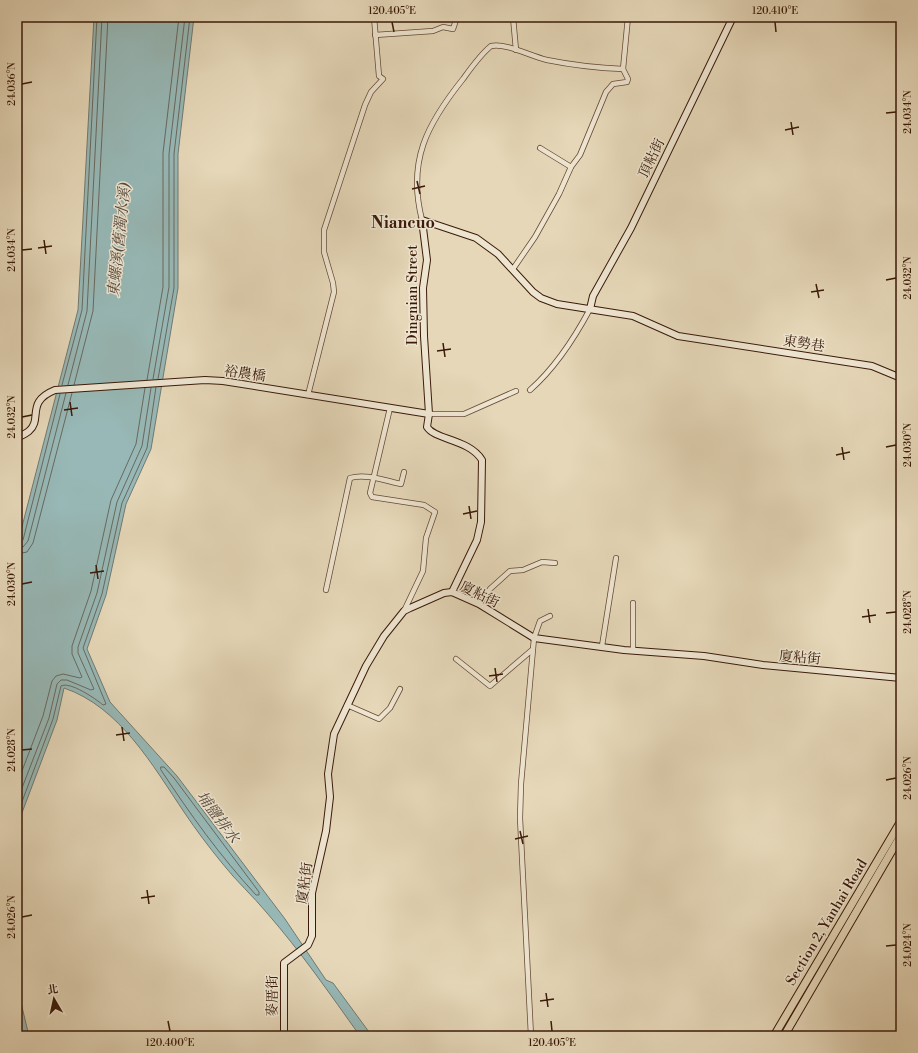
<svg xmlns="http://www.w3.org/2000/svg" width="918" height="1053" viewBox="0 0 918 1053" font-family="'Libre Bodoni','Noto Serif TC',serif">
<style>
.water{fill:#97b8b6;stroke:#727970}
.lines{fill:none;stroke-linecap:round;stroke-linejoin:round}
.shore{stroke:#68695f;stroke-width:1}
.street-casing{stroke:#654934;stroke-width:6}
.secondary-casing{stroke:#3a1a08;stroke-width:8}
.primary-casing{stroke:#3a1a08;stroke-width:9}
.street{stroke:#eee5d1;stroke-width:4.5}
.secondary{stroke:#eee5d1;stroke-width:6}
.primary{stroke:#e5d7b8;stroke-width:7}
.ticks{fill:none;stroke:#3a1a08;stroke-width:1.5}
.labels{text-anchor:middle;stroke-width:3;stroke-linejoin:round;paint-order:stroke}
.street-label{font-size:14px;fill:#3a1a08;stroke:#eee5d1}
.water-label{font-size:15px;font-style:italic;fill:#56493c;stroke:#eee5d1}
.quarter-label{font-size:16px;font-weight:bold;fill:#3a1a08;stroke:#eee5d1}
.neatline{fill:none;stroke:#3a1a08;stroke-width:1.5}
.ticks-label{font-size:10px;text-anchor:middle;fill:#3a1a08}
</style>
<rect width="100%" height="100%" fill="#e5d7b8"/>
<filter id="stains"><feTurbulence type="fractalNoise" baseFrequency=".005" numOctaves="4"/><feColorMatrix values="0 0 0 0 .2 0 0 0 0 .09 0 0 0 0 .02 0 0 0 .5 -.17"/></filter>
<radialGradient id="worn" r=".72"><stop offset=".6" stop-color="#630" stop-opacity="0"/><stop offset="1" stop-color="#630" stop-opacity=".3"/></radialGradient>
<!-- water -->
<g class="water">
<path d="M94 17H194L178 154V288L151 449 126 504 106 595 87 649 110 702 177 776 285 919 326 980 333 983 372 1036H360C330 994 301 952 267 913 253 896 236 881 222 863 209 847 196 830 184 812 153 766 120 707 64 688L57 720 17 826V546L78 310Z"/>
<path d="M17 986 29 1036H17Z"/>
</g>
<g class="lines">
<!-- shore -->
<g class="shore">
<path d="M153 379 169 287V154L185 17"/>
<path d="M158 379 174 288V154L190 17"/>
<path d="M147 380 163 287V153L179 17"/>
<path d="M62 385 82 310 97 17"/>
<path d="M68 385 87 311 102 17"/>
<path d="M74 385 93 311 108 17"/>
<path d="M17 543 23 540 60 394"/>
<path d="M17 548 23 547 28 541 66 393"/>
<path d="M17 554 27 552 33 543 72 393"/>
<path d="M161 767H164L174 778 259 892V895H256C220 856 190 814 161 770Z"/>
<path d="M17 784 43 716 52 681 56 676 63 674 80 678 82 677 72 654V646L91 591 111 500 136 444 145 388"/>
<path d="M17 801 49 718 57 684 61 680H67L91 690 94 689 78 653V647L97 593 117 502 142 446 151 388"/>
<path d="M17 815 53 719 61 686C70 681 96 699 103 705L106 704 83 648 102 594 122 503 147 448 156 387"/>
</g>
<defs>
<g id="street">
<path d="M513 17 516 50"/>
<path d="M375 35 433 31 443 27 453 29 457 17"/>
<path d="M540 148 571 167"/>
<path d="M422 220C407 161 427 124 463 79 471 68 480 55 491 46 507 43 530 56 547 60 572 65 597 68 623 69"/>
<path d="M513 269 535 237 559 194 571 167 580 155 606 92 613 84 627 82 628 79 623 69 628 17"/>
<path d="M530 390C555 368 574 339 590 309"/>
<path d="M308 395 334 292 333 283 324 252V230L365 105 371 92 383 79 379 76 374 17"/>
<path d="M390 408 370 493 372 497 424 505 435 512 426 538 423 571 404 611"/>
<path d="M429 414H464L516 391"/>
<path d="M326 590 350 478C366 473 386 481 401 484L404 472"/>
<path d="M479 604 490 589 510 571 523 570 542 562 555 563"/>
<path d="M602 646 616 558"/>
<path d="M633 650V603"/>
<path d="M456 659 490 686 532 650"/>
<path d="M347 705 379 719 390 708 400 689"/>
<path d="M531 1036 520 818 521 784 534 638 540 621 550 616"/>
</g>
<g id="secondary">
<path d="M590 309 593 296 631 228 733 17"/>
<path d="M17 438C21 436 25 434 29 431 43 419 25 402 55 390L205 380 223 381 429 414"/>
<path d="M452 592 477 540 481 522 482 460C469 439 435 440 427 427L429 414 424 336 423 288 427 260 422 220 476 238 498 254 533 292 541 298 557 304 633 316 678 336 872 366 901 378"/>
<path d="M284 1036V963L308 945 312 936V893L326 831 330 797 328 774 334 734 366 666 384 636 404 611 410 608 444 593 452 592 479 604 534 638 624 650 704 656 763 665 901 678"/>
</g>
<g id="primary">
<path d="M774 1036 901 821"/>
<path d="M784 1036 901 835"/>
</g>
</defs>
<!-- street casing -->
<use href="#street" class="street-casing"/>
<!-- secondary casing -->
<use href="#secondary" class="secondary-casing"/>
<!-- primary casing -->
<use href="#primary" class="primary-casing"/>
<!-- street -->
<use href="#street" class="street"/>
<!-- secondary -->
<use href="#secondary" class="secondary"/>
<!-- primary -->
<use href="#primary" class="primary"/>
</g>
<!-- ticks -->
<path class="ticks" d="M392 22 394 32M775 22 776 32M22 84 32 82M886 113 896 112M791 122 793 135M785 130 799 127M417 181 420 194M412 189 425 186M44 240 46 254M38 248 52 246M22 250 32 249M886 280 896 278M816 284 819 298M811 292 824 290M443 343 445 357M437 351 451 349M70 402 72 416M64 410 78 408M22 417 32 415M842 447 844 460M886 447 896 445M836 455 850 452M469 506 471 519M463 514 477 511M96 565 98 579M90 573 104 571M22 584 32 582M868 609 870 623M886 613 896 612M862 617 876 615M495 668 497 682M489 676 503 674M122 727 124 741M116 735 130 733M22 750 32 749M886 780 896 778M520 831 523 844M515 839 528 836M147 890 149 904M141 898 155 896M22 917 32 915M886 946 896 945M546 993 548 1007M540 1001 554 999M168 1021 170 1031M551 1021 552 1031"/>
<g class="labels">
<!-- street labels -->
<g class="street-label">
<text transform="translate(651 158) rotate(-64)" y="5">頂粘街</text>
<text transform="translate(412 295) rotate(-90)" y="5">Dingnian Street</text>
<text transform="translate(804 343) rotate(9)" y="5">東勢巷</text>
<text transform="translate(245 373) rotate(8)" y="5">裕農橋</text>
<text transform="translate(480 594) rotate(26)" y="5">廈粘街</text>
<text transform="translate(800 657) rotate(5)" y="5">廈粘街</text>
<text transform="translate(304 883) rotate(-82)" y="5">廈粘街</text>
<text transform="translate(826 922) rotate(-59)" y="5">Section 2, Yanhai Road</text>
<text transform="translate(272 996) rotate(-90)" y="5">麥厝街</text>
</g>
<!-- water labels -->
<g class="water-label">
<text transform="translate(119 240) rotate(-84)" y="5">東螺溪(舊濁水溪)</text>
<text transform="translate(218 817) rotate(53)" y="5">埔鹽排水</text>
</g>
<!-- quarter labels -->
<g class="quarter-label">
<text x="403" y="228">Niancuo</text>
</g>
</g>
<!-- margin -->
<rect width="918" height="1053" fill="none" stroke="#e5d7b8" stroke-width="44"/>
<!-- north arrow -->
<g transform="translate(54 999) rotate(351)" stroke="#eee5d1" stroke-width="3" paint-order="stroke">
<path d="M0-3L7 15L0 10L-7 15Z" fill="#3a1a08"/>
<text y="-6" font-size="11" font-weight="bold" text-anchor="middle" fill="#3a1a08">北</text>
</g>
<rect x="22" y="22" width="874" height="1009" class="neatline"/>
<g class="ticks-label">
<text x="392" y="14">120.405°E</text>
<text x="775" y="14">120.410°E</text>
<text transform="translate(11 84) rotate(-90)" y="4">24.036°N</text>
<text transform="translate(907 112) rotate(-90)" y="4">24.034°N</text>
<text transform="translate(11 250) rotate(-90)" y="4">24.034°N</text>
<text transform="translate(907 278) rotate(-90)" y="4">24.032°N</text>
<text transform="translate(11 417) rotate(-90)" y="4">24.032°N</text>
<text transform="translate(907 445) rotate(-90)" y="4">24.030°N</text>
<text transform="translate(11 584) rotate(-90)" y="4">24.030°N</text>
<text transform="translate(907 612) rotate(-90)" y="4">24.028°N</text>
<text transform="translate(11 750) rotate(-90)" y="4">24.028°N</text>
<text transform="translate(907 778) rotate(-90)" y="4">24.026°N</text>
<text transform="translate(11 917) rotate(-90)" y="4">24.026°N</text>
<text transform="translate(907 945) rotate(-90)" y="4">24.024°N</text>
<text x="170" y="1046">120.400°E</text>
<text x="552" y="1046">120.405°E</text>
</g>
<rect width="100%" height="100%" filter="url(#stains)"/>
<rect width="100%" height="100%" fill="url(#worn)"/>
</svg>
